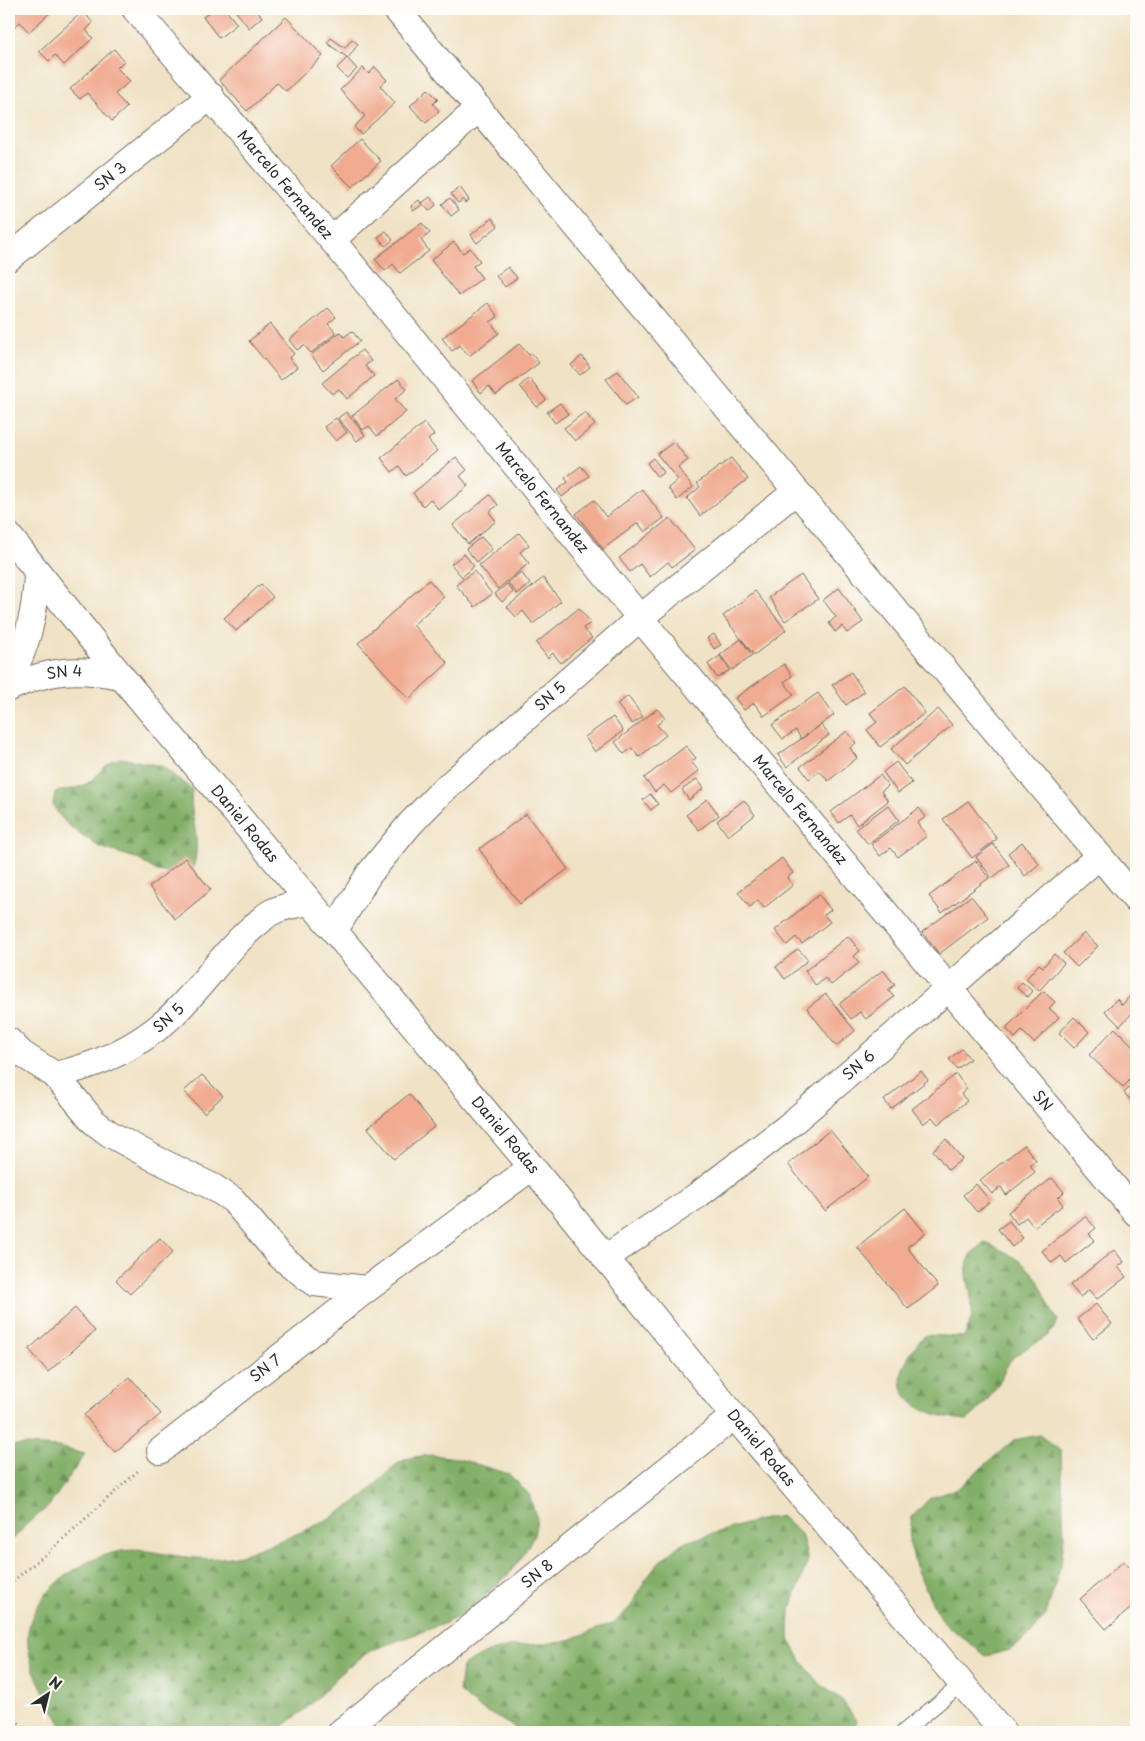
<svg xmlns="http://www.w3.org/2000/svg" width="1145" height="1741" viewBox="0 0 1145 1741" font-family="'Playpen Sans',sans-serif">
<style>
.forest{fill:url(#forest-firs);stroke:#566d49}
.building{fill:#f0ab91}
.lines{fill:none;stroke-linecap:round;stroke-linejoin:round}
.service-casing{stroke:#706b61;stroke-width:16}
.minor-casing{stroke:#706b61;stroke-width:28}
.path{stroke:#706b61;stroke-width:3;stroke-dasharray:1 4;stroke-linecap:butt}
.service{stroke:#fff;stroke-width:14}
.minor{stroke:#fff;stroke-width:26}
.labels{text-anchor:middle;stroke-width:4;stroke-linejoin:round;paint-order:stroke}
.street-label{font-size:15px;fill:#2b2b2b;stroke:#fdfcf7}
</style>
<defs>
<pattern id="forest-firs" width="22" height="20" patternUnits="userSpaceOnUse" patternTransform="scale(1.25)"><rect width="22" height="20" fill="#82af67"/><path d="M5 1l3.5 6h-7zM16 11l3.5 6h-7z" fill="#6b8f55"/></pattern>
</defs>
<rect width="100%" height="100%" fill="#fdfcf7"/>
<filter id="ink" filterUnits="userSpaceOnUse"><feTurbulence type="fractalNoise" baseFrequency=".02" numOctaves="2"/><feDisplacementMap in="SourceGraphic" scale="10" xChannelSelector="R" yChannelSelector="G"/><feConvolveMatrix kernelMatrix="1 2 1 2 8 2 1 2 1" color-interpolation-filters="sRGB"/></filter>
<filter id="wash" filterUnits="userSpaceOnUse"><feTurbulence type="fractalNoise" baseFrequency=".0096" numOctaves="4" result="noise"/><feDisplacementMap in="SourceGraphic" scale="20" xChannelSelector="R" yChannelSelector="G"/><feGaussianBlur stdDeviation="1.12" result="paint"/><feColorMatrix in="noise" values="0 0 0 0 0 0 0 0 0 0 0 0 0 0 0 0 0 1.4 0 .05"/><feComposite in="paint" operator="in"/></filter>
<g filter="url(#wash)">
<rect width="100%" height="100%" fill="#f0e2c5"/>
<!-- forest -->
<g class="forest">
<path d="M121 758 162 766 192 790C188 818 203 836 193 868L169 873 157 871 136 858 99 847 68 825 59 815 53 805 55 792C66 790 79 789 89 782 103 772 101 765 121 758Z"/>
<path d="M985 1243C1003 1249 1028 1263 1038 1281 1046 1294 1048 1307 1058 1320 1051 1341 1030 1343 1015 1356 1008 1361 1005 1371 1001 1379 992 1395 982 1409 967 1420 905 1414 878 1386 925 1335L964 1337C967 1329 972 1319 972 1310 972 1282 954 1262 985 1243Z"/>
<path d="M1039 1435 1061 1451 1064 1538 1061 1564 1046 1615 1030 1635 1010 1650 986 1656 944 1623 931 1600 917 1571 909 1541 912 1517 930 1498 957 1489 1014 1440Z"/>
<path d="M27 1445 58 1447 85 1454 49 1506 29 1522 9 1543V1446Z"/>
<path d="M432 1455 456 1458 509 1474 529 1494 537 1519 534 1535 522 1557 507 1576 469 1611 446 1623 370 1651 346 1668 308 1707 276 1732 65 1731C32 1670 0 1627 67 1575 88 1560 110 1550 137 1550 146 1550 157 1553 166 1554 195 1559 225 1562 252 1551 284 1539 316 1528 345 1509 352 1504 360 1499 366 1494 379 1483 390 1466 406 1459 413 1456 424 1456 432 1455Z"/>
<path d="M781 1516 801 1534 808 1560 790 1611 789 1637 801 1661 820 1684 842 1700 857 1722 851 1732H523L478 1707 459 1692 462 1666 486 1653 512 1646 564 1642 615 1622 633 1604 644 1582 660 1561 682 1543 755 1521Z"/>
</g>
<g id="blocks">
<!-- building -->
<g class="building">
<path d="M14 9H54L29 32 20 22 13 28 9 23V13Z"/>
<path d="M214 9H225L237 24 219 38 203 17Z"/>
<path d="M234 9H256L262 17 249 28Z"/>
<path d="M83 11 93 23 86 30 93 38 64 65 55 55 49 61 39 51Z"/>
<path d="M286 17 323 56 286 91 277 83 247 111 219 80Z"/>
<path d="M331 38 345 48 352 39 358 44 348 58 327 43Z"/>
<path d="M114 49 124 61 117 68 130 81 115 94 127 107 112 121 87 93 80 99 70 89Z"/>
<path d="M347 58 357 69 347 78 337 68Z"/>
<path d="M375 67 387 80 380 86 395 103 361 134 354 127 365 116 340 90 363 68 369 74Z"/>
<path d="M428 89 438 99 433 104 439 111 426 123 410 106Z"/>
<path d="M360 139 381 161 352 187 331 166Z"/>
<path d="M460 187 469 200 465 203 463 199 458 203 451 194Z"/>
<path d="M430 197 436 205 429 211 422 203Z"/>
<path d="M450 198 459 210 451 216 442 204Z"/>
<path d="M419 200 422 205 413 211 411 206Z"/>
<path d="M492 218 498 226 477 243 471 235Z"/>
<path d="M422 223 430 233 421 240 429 251 400 273 393 264 385 271 375 259Z"/>
<path d="M386 231 393 240 385 246 378 237Z"/>
<path d="M454 242 463 253 470 248 480 261 473 266 482 278 459 296 431 260Z"/>
<path d="M508 267 517 278 505 287 496 276Z"/>
<path d="M488 303 498 317 490 322 499 333 469 356 460 345 452 351 442 338Z"/>
<path d="M328 308 336 317 328 324 336 333 311 353 304 345 297 350 289 340Z"/>
<path d="M270 324 294 354 289 358 297 367 281 380 249 341Z"/>
<path d="M352 331 360 341 323 370 311 355 340 332 344 337Z"/>
<path d="M519 344 529 355 531 353 539 363 496 395 489 386 481 393 472 381Z"/>
<path d="M362 350 371 361 365 366 374 376 347 399 339 389 332 394 322 383Z"/>
<path d="M582 356 590 367 580 375 571 365Z"/>
<path d="M618 371 638 397 626 405 606 379Z"/>
<path d="M529 378 546 400 537 407 520 386Z"/>
<path d="M398 379 407 389 395 399 406 412 377 436 369 426 363 430 352 416Z"/>
<path d="M560 403 568 414 555 423 547 412Z"/>
<path d="M346 412 365 435 357 441 338 418Z"/>
<path d="M585 412 595 425 575 441 564 428Z"/>
<path d="M336 418 347 432 336 441 324 427Z"/>
<path d="M424 423 434 435 428 440 437 451 406 476 399 466 392 472 381 458Z"/>
<path d="M674 442 688 460 678 468 693 487 677 500 668 488 678 480 657 454Z"/>
<path d="M456 457 467 470 460 476 468 486 439 510 430 499 423 506 413 493Z"/>
<path d="M653 458 664 472 657 477 647 463Z"/>
<path d="M731 458 748 479 700 516 687 498 700 487 697 483Z"/>
<path d="M581 466 589 476 562 497 557 490 568 482 565 478Z"/>
<path d="M642 489 664 518 645 532 638 523 603 549 576 514 594 500 606 517Z"/>
<path d="M490 495 498 505 489 512 496 521 468 544 453 525Z"/>
<path d="M670 518 695 550 672 567 668 562 650 577 640 564 630 572 619 558Z"/>
<path d="M519 533 529 545 520 552 529 563 498 589 479 565Z"/>
<path d="M481 537 492 549 477 562 466 549Z"/>
<path d="M464 554 474 566 462 577 451 564Z"/>
<path d="M474 571 492 594 475 607 456 585Z"/>
<path d="M521 572 530 584 517 594 508 583Z"/>
<path d="M801 575 818 599 785 621 769 597Z"/>
<path d="M543 578 561 601 533 624 523 611 516 617 507 607Z"/>
<path d="M429 580 444 597 413 625 448 663 409 699 358 643Z"/>
<path d="M261 584 273 597 236 631 224 618Z"/>
<path d="M507 584 513 592 502 602 495 594Z"/>
<path d="M839 588 863 622 847 633 842 626 835 632 829 623 836 617 823 600Z"/>
<path d="M755 591 786 630 754 655 723 616Z"/>
<path d="M579 608 591 623 583 628 592 638 561 663 553 653 548 658 536 643Z"/>
<path d="M714 634 721 645 714 649 707 638Z"/>
<path d="M741 639 752 655 732 670 720 655Z"/>
<path d="M720 656 730 670 717 678 708 664Z"/>
<path d="M784 664 792 676 784 682 794 695 764 716 754 703 744 710 735 698Z"/>
<path d="M851 672 864 692 846 705 832 685Z"/>
<path d="M905 686 925 713 880 747 867 730 877 722 870 713Z"/>
<path d="M818 693 834 715 801 739 796 730 783 739 772 725Z"/>
<path d="M628 696 643 717 632 724 617 704Z"/>
<path d="M657 709 665 718 657 725 666 735 639 757 632 748 624 754 615 742Z"/>
<path d="M938 709 952 725 905 765 891 749Z"/>
<path d="M613 717 623 731 595 752 585 737Z"/>
<path d="M821 725 829 735 787 767 778 755Z"/>
<path d="M847 731 856 743 850 748 857 758 828 781 820 771 809 779 800 767Z"/>
<path d="M686 746 696 758 691 762 699 771 671 793 664 785 655 792 644 778Z"/>
<path d="M896 762 912 783 898 793 883 772Z"/>
<path d="M880 775 888 786 881 791 888 801 857 825 850 815 839 823 831 812Z"/>
<path d="M697 779 704 788 689 800 682 790Z"/>
<path d="M650 794 658 804 651 810 643 800Z"/>
<path d="M707 799 719 815 699 830 686 815Z"/>
<path d="M744 800 755 815 728 836 717 821Z"/>
<path d="M968 801 997 839 972 858 943 819Z"/>
<path d="M888 805 899 820 868 844 856 829Z"/>
<path d="M919 808 926 817 917 823 927 836 898 857 891 848 880 856 871 844Z"/>
<path d="M526 814 568 869 520 904 479 849Z"/>
<path d="M1022 842 1039 864 1025 876 1008 853Z"/>
<path d="M993 844 1009 865 992 878 976 857Z"/>
<path d="M185 858 211 890 175 919 149 887Z"/>
<path d="M782 858 793 873 787 878 793 885 764 908 758 900 750 907 738 892Z"/>
<path d="M976 861 989 878 942 913 929 896Z"/>
<path d="M819 895 831 910 824 915 830 922 802 944 796 937 787 945 775 930Z"/>
<path d="M971 896 988 917 939 954 922 932Z"/>
<path d="M1084 933 1098 946 1077 967 1063 953Z"/>
<path d="M848 936 860 951 854 956 859 963 831 985 825 978 816 986 805 971Z"/>
<path d="M798 949 808 960 785 979 776 967Z"/>
<path d="M1054 954 1064 963 1039 991 1026 979 1039 964 1043 967Z"/>
<path d="M883 970 895 985 888 990 894 997 866 1019 860 1012 851 1019 839 1004Z"/>
<path d="M1022 982 1032 991 1027 997 1017 988Z"/>
<path d="M1043 991 1055 1002 1049 1008 1059 1017 1034 1043 1022 1031 1015 1038 1006 1028Z"/>
<path d="M826 994 855 1031 836 1046 807 1008Z"/>
<path d="M1130 996 1136 1002V1009L1120 1026 1105 1011 1117 999 1122 1005Z"/>
<path d="M1074 1017 1089 1032 1074 1048 1059 1033Z"/>
<path d="M1115 1028 1136 1049V1074L1123 1087 1089 1055Z"/>
<path d="M962 1049 970 1059 957 1069 949 1059Z"/>
<path d="M921 1071 928 1080 891 1109 884 1100Z"/>
<path d="M956 1074 967 1089 961 1094 967 1101 938 1124 932 1117 923 1124 912 1109Z"/>
<path d="M202 1075 223 1096 204 1113 184 1091Z"/>
<path d="M1136 1081V1105L1124 1093Z"/>
<path d="M409 1094 435 1126 394 1159 368 1128Z"/>
<path d="M830 1130 868 1177 825 1211 788 1164Z"/>
<path d="M946 1139 962 1159 948 1170 933 1150Z"/>
<path d="M1024 1145 1036 1160 1030 1165 1035 1172 1006 1195 1001 1187 992 1194 980 1180Z"/>
<path d="M1136 1160V1169L1131 1165Z"/>
<path d="M1052 1178 1064 1192 1058 1198 1063 1205 1034 1227 1026 1217 1017 1224 1008 1212Z"/>
<path d="M976 1184 990 1201 977 1212 963 1195Z"/>
<path d="M905 1208 925 1233 907 1247 938 1286 908 1309 857 1247Z"/>
<path d="M1085 1216 1096 1228 1089 1234 1095 1240 1066 1263 1061 1256 1052 1263 1042 1251Z"/>
<path d="M1009 1221 1023 1238 1012 1247 998 1229Z"/>
<path d="M160 1238 173 1252 130 1294 116 1280Z"/>
<path d="M1114 1250 1124 1262 1118 1267 1126 1277 1097 1299 1089 1290 1080 1297 1070 1285Z"/>
<path d="M1096 1304 1112 1324 1093 1339 1077 1319Z"/>
<path d="M75 1308 95 1331 48 1372 29 1349Z"/>
<path d="M130 1377 161 1414 115 1452 84 1415Z"/>
<path d="M1124 1561 1136 1575V1604L1106 1629 1080 1599Z"/>
</g>
</g>
</g>
<g filter="url(#ink)">
<use href="#blocks" fill-opacity="0" stroke="#706b61" stroke-width="1"/>
<g class="lines">
<defs>
<path id="service" d="M903 1732 963 1683"/>
<g id="minor">
<path id="s1" d="M135 9 332 240 640 618 1136 1213"/>
<path d="M396 9 1136 900"/>
<path d="M332 240 479 108"/>
<path id="s2" d="M9 258 211 96"/>
<path id="s3" d="M9 536 121 676 532 1167 734 1416 1003 1732"/>
<path d="M9 679C28 646 36 610 37 572"/>
<path id="s4" d="M9 688C50 669 77 668 121 676"/>
<path id="s5" d="M335 930 369 874 410 824 440 793 640 618 795 492"/>
<path id="s6" d="M9 1041 22 1054 55 1075C95 1066 135 1048 166 1021 199 992 221 954 254 926 260 922 265 915 272 912 282 906 297 905 308 902"/>
<path d="M55 1075 94 1122 110 1134 152 1157 213 1187 233 1200 280 1256 314 1283 367 1289"/>
<path id="s7" d="M605 1258 698 1195 786 1128 949 988 1099 856"/>
<path id="s8" d="M160 1451 367 1289 532 1167"/>
<path id="s9" d="M341 1732 734 1416"/>
</g>
</defs>
<!-- service casing -->
<use href="#service" class="service-casing"/>
<!-- minor casing -->
<use href="#minor" class="minor-casing"/>
<!-- path -->
<g class="path">
<path d="M9 1584 52 1549 139 1470"/>
<path d="M9 1711 26 1732"/>
</g>
<!-- service -->
<use href="#service" class="service"/>
<!-- minor -->
<use href="#minor" class="minor"/>
</g>
</g>
<g class="labels">
<!-- street labels -->
<g class="street-label">
<text dy="5" stroke="none"><textPath href="#s2" startOffset="130">SN 3</textPath></text>
<text dy="5" stroke="none"><textPath href="#s1" startOffset="231">Marcelo Fernandez</textPath></text>
<text dy="5" stroke="none"><textPath href="#s1" startOffset="636">Marcelo Fernandez</textPath></text>
<text dy="5" stroke="none"><textPath href="#s4" startOffset="58">SN 4</textPath></text>
<text dy="5" stroke="none"><textPath href="#s5" startOffset="320">SN 5</textPath></text>
<text dy="5" stroke="none"><textPath href="#s1" startOffset="1041">Marcelo Fernandez</textPath></text>
<text dy="5" stroke="none"><textPath href="#s3" startOffset="372">Daniel Rodas</textPath></text>
<text dy="5" stroke="none"><textPath href="#s6" startOffset="186">SN 5</textPath></text>
<text dy="5" stroke="none"><textPath href="#s7" startOffset="319">SN 6</textPath></text>
<text dy="5" stroke="none"><textPath href="#s1" startOffset="1420">SN</textPath></text>
<text dy="5" stroke="none"><textPath href="#s3" startOffset="778">Daniel Rodas</textPath></text>
<text dy="5" stroke="none"><textPath href="#s8" startOffset="134">SN 7</textPath></text>
<text dy="5" stroke="none"><textPath href="#s3" startOffset="1182">Daniel Rodas</textPath></text>
<text dy="5" stroke="none"><textPath href="#s9" startOffset="252">SN 8</textPath></text>
</g>
</g>
<!-- margin -->
<rect width="1145" height="1741" fill="none" stroke="#fdfcf7" stroke-width="30"/>
<!-- north arrow -->
<g transform="translate(48 1694) rotate(35)" stroke="#fdfcf7" stroke-width="4" paint-order="stroke">
<path d="M0-4L9 19L0 12L-9 19Z" fill="#2b2b2b"/>
<text y="-8" font-size="14" font-weight="bold" text-anchor="middle" fill="#2b2b2b">N</text>
</g>
</svg>
